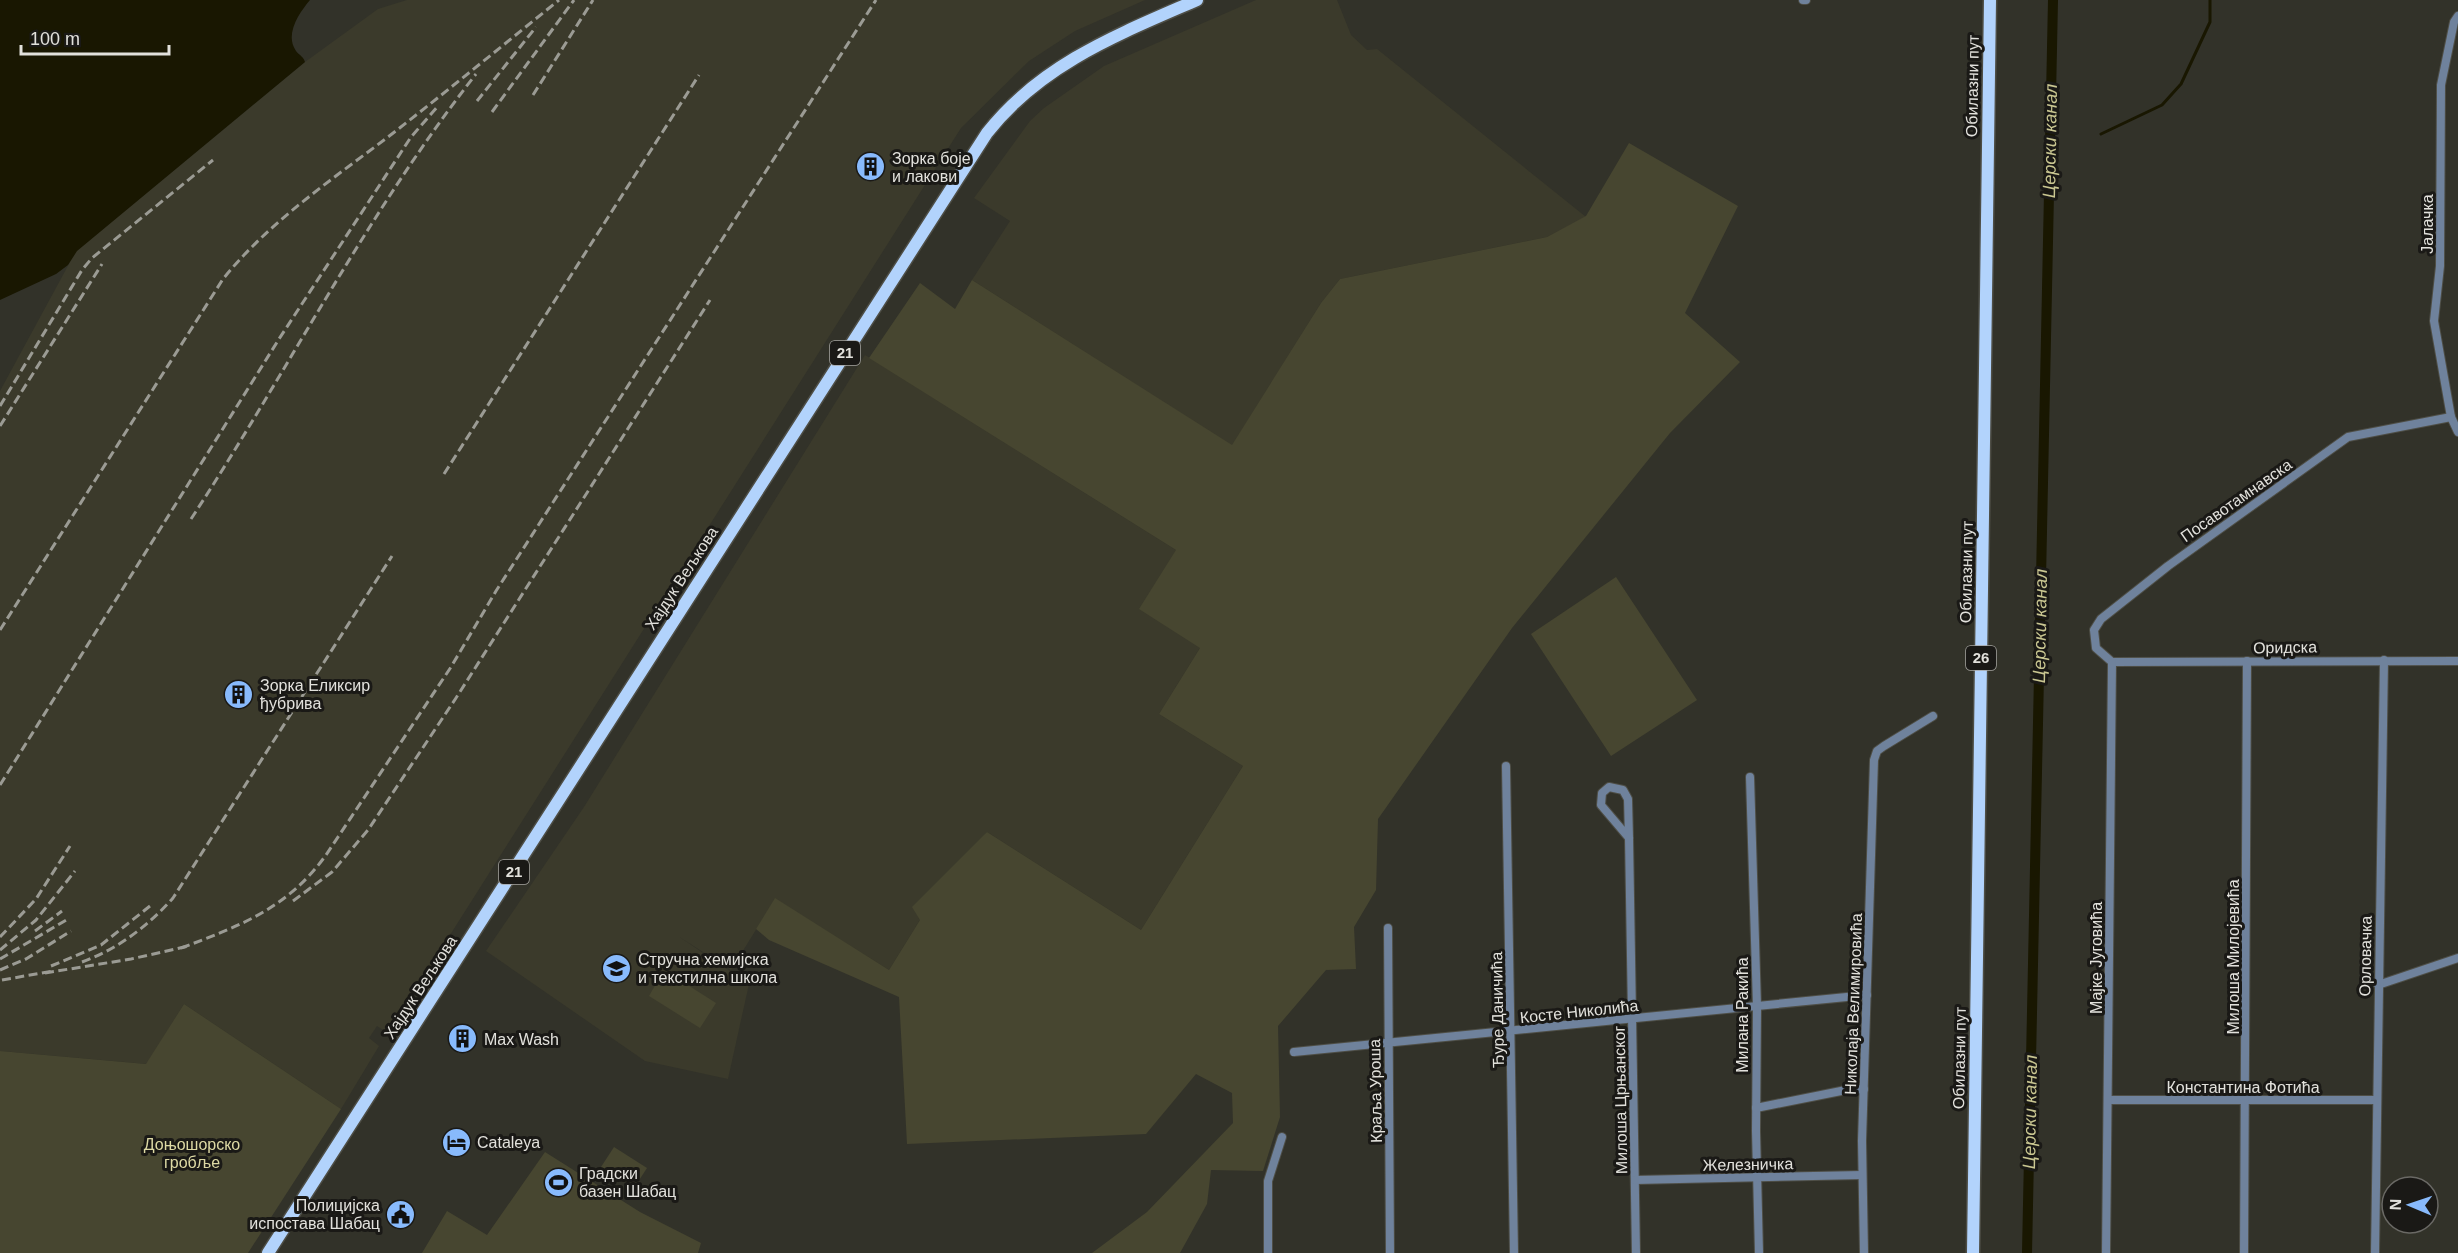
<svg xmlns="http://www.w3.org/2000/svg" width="2458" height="1253" viewBox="0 0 2458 1253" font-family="Helvetica,sans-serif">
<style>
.built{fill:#3b3a2b}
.green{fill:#474630}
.water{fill:#191701}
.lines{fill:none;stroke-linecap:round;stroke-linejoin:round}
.stream{stroke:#191701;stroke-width:3}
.canal{stroke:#191701;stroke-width:10}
.street-casing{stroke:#4e4e46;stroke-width:10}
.primary-casing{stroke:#4e4e46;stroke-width:15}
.street{stroke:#6f829c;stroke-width:8}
.primary{stroke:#b2d3fc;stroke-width:12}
.rail{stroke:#9b9b94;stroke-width:3;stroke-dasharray:9 4.5;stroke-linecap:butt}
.labels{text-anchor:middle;stroke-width:6;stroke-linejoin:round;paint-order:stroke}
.shield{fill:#1a1916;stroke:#a6a5a1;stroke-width:1.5}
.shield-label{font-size:15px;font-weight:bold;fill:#e2e1dc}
.street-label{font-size:16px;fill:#e2e1dc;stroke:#1a1916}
.poi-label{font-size:16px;fill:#e2e1dc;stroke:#1a1916;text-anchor:start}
.park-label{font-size:16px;fill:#ddd9a4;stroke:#1a1916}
.water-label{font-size:18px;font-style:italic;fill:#c9c691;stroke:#1a1916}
</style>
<rect width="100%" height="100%" fill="#323229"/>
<!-- built -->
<g class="built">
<path d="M407 0H1145L1075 31 1029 61 961 128 388 1033 377 1026 369 1038 379 1046 341 1109 184 1004 147 1064 0 1051V391L76 251 305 62 378 9Z"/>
<path d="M1256 0H1337L1351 35 1367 50 1377 49 1586 217 1547 237 1340 279 1321 303 1232 446 972 280 1010 221 974 198 1030 121 1044 108 1104 66Z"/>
<path d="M865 355 1176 550 1200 648 1159 714 1243 766 1141 930 987 832 920 920 889 970 775 899 731 970 678 936 749 984 728 1079 645 1061 486 951 584 807Z"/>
</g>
<!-- green -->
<g class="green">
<path d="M1629 143 1738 206 1685 313 1740 362 1670 433 1512 628 1378 819 1376 890 1354 927 1356 969 1326 970 1278 1026 1280 1117 1263 1171 1211 1170 1207 1204 1180 1253H1092L1147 1212 1233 1123 1232 1093 1196 1074 1146 1134 907 1144 899 997 769 940 756 929 775 898 889 970 920 920 912 907 987 832 1141 930 1243 766 1159 714 1200 648 1139 609 1176 550 869 358 920 283 955 309 972 280 1232 445 1321 303 1340 279 1547 237 1586 216Z"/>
<path d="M1616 577 1697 700 1611 756 1531 634Z"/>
<path d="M664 970 716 1003 700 1028 649 996Z"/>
<path d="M184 1004 341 1109 248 1253H0V1051L146 1064Z"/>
<path d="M614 1147 647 1168 634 1188 601 1167Z"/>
<path d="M545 1152 640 1212 701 1243 698 1253H422L447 1211 487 1235Z"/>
</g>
<!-- water -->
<path class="water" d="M0 0H310C300 12 284 34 296 51 300 56 303 56 305 62L77 251 68 265 56 274 0 300Z"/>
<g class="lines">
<!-- stream -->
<path class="stream" d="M2101 134 2162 105 2181 84 2210 22V0"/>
<!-- canal -->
<path class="canal" d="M2027 1253 2053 0"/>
<defs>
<g id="street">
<path d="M1803 0H1806"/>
<path d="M2458 16 2454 22 2441 85 2440 266 2434 321 2451 417 2458 432"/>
<path d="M2112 662 2096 648 2094 630 2101 619 2168 566 2348 437 2451 417"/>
<path d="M2112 662 2458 661"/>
<path d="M1506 766 1514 1253"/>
<path d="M1750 777 1757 1006 1756 1131 1759 1253"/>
<path d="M1629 838 1601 805 1602 793 1609 787 1623 790 1628 799 1629 838 1636 1253"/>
<path d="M1388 928 1390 1253"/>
<path d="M2378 985 2458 958"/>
<path d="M1294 1052 1867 995"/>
<path d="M2108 1100H2377"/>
<path d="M1756 1108 1846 1090 1864 1089"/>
<path d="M1635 1180 1862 1175"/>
<path d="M1268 1253V1181L1282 1137"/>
<path d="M1864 1253 1862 1141 1874 760 1877 751 1884 746 1933 716"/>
<path d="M2106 1253 2112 662"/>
<path d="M2244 1253 2247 661"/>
<path d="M2375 1253 2384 660"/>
</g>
<g id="primary">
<path d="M268 1253 987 133C1041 64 1119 34 1197 0"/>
<path d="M1973 1253 1990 0"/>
</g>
</defs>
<!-- street casing -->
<use href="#street" class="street-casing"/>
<!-- primary casing -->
<use href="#primary" class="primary-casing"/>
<!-- street -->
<use href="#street" class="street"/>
<!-- primary -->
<use href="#primary" class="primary"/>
<!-- rail -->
<g class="rail">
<path d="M533 95 593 0"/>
<path d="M477 101 536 27"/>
<path d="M492 112 574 0"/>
<path d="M0 406 82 270 92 258 213 160"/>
<path d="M0 426 102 264"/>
<path d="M444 474 699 75"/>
<path d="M191 519C288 371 367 213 476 74"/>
<path d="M0 630 223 279C269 222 330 181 388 137 446 92 502 46 559 0"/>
<path d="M0 785 279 339 411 137 439 105"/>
<path d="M293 901 332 872 368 830 456 698 710 300"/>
<path d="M35 931 62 911"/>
<path d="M0 937 36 899 70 846"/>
<path d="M181 948C240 926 288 908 326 855L451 667 496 591 876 0"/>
<path d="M0 950 36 920 75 871"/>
<path d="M0 959 68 919"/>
<path d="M82 962C118 949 148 926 173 898L392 556"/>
<path d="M51 966 101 945 150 906"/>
<path d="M0 970 26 959 71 931"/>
<path d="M45 973 131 959 189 946"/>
<path d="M2 980 53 971"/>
</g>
</g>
<!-- icons -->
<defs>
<symbol id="building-disc" viewBox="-11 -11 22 22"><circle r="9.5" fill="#88bafc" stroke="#1a1916"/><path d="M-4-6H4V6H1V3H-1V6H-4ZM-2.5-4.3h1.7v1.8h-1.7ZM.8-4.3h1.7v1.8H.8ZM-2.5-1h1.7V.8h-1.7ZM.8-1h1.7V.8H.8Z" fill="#111"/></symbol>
<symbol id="school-disc" viewBox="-11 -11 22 22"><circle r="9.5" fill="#88bafc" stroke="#1a1916"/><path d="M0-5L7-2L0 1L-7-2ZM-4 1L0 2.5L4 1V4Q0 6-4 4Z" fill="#111"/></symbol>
<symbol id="hotel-disc" viewBox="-11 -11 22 22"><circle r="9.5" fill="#88bafc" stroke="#1a1916"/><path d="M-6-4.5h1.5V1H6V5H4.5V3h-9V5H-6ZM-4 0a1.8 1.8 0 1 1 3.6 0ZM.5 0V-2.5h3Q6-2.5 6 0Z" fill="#111"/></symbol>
<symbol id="stadium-disc" viewBox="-11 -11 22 22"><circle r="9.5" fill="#88bafc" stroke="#1a1916"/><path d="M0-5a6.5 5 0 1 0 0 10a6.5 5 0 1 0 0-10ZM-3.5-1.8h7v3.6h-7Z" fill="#111"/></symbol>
<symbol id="civic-disc" viewBox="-11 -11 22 22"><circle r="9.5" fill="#88bafc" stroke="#1a1916"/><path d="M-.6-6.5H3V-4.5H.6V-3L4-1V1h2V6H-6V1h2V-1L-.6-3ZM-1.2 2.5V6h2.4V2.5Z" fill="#111"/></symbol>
</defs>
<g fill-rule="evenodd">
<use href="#building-disc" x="854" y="150" width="33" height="33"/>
<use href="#building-disc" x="222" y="678" width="33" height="33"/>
<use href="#school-disc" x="600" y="952" width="33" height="33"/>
<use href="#building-disc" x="446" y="1022" width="33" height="33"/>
<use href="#hotel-disc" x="440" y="1126" width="33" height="33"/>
<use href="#stadium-disc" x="542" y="1166" width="33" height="33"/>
<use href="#civic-disc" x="384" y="1198" width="33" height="33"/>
</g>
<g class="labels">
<!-- shield labels -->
<g class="shield">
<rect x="830" y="341" width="30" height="24" rx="4.5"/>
<rect x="1966" y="646" width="30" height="24" rx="4.5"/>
<rect x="499" y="860" width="30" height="24" rx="4.5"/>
</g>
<g class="shield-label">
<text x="845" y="358">21</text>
<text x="1981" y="663">26</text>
<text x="514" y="877">21</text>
</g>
<!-- street labels -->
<g class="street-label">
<text transform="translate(1972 86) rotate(-89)" y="6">Обилазни пут</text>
<text transform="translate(2427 224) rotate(-90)" y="6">Јалачка</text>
<text transform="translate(2236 500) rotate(-35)" y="6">Посавотамнавска</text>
<text transform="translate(1966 572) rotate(-89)" y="6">Обилазни пут</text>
<text transform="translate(681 578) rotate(-57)" y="6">Хајдук Вељкова</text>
<text transform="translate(2285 647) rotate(-1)" y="6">Оридска</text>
<text transform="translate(2365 956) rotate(-89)" y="6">Орловачка</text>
<text transform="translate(2233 957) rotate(-90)" y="6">Милоша Милојевића</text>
<text transform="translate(2096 958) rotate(-90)" y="6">Мајке Југовића</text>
<text transform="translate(420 987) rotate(-57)" y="6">Хајдук Вељкова</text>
<text transform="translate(1853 1004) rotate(-88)" y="6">Николаја Велимировића</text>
<text transform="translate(1497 1010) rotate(-91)" y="6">Ђуре Даничића</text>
<text transform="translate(1579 1011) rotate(-6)" y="6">Косте Николића</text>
<text transform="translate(1742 1015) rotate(-90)" y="6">Милана Ракића</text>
<text transform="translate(1959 1058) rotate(-89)" y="6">Обилазни пут</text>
<text x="2243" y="1093">Константина Фотића</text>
<text transform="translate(1375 1091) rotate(-91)" y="6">Краља Уроша</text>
<text transform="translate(1620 1100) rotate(-91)" y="6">Милоша Црњанског</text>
<text transform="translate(1748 1164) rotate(-1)" y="6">Железничка</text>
</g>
<!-- poi labels -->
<g class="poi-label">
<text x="892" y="164">Зорка боје<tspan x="892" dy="18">и лакови</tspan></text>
<text x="260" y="691">Зорка Еликсир<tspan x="260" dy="18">ђубрива</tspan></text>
<text x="638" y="965">Стручна хемијска<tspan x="638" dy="18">и текстилна школа</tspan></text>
<text x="484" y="1045">Max Wash</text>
<text x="477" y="1148">Cataleya</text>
<text x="579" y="1179">Градски<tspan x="579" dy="18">базен Шабац</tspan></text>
<text x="380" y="1211" text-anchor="end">Полицијска<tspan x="380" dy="18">испостава Шабац</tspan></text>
</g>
<!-- park labels -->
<g class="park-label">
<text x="192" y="1150">Доњошорско<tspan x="192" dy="18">гробље</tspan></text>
</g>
<!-- water labels -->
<g class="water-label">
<text transform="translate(2050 141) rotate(-89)" y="6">Церски канал</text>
<text transform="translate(2040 626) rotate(-89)" y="6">Церски канал</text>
<text transform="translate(2030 1112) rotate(-89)" y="6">Церски канал</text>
</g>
</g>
<!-- north arrow -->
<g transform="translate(2410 1205) rotate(272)"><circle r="28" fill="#1a1916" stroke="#6a6965" stroke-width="1.5"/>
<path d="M0-4.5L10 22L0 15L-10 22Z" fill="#88bafc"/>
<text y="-9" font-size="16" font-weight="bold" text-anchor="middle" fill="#e2e1dc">N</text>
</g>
<!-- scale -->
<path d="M21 45v9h148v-9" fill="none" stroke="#e2e1dc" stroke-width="3"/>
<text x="30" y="45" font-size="18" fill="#e2e1dc" stroke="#1a1916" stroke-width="4.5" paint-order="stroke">100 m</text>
</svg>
